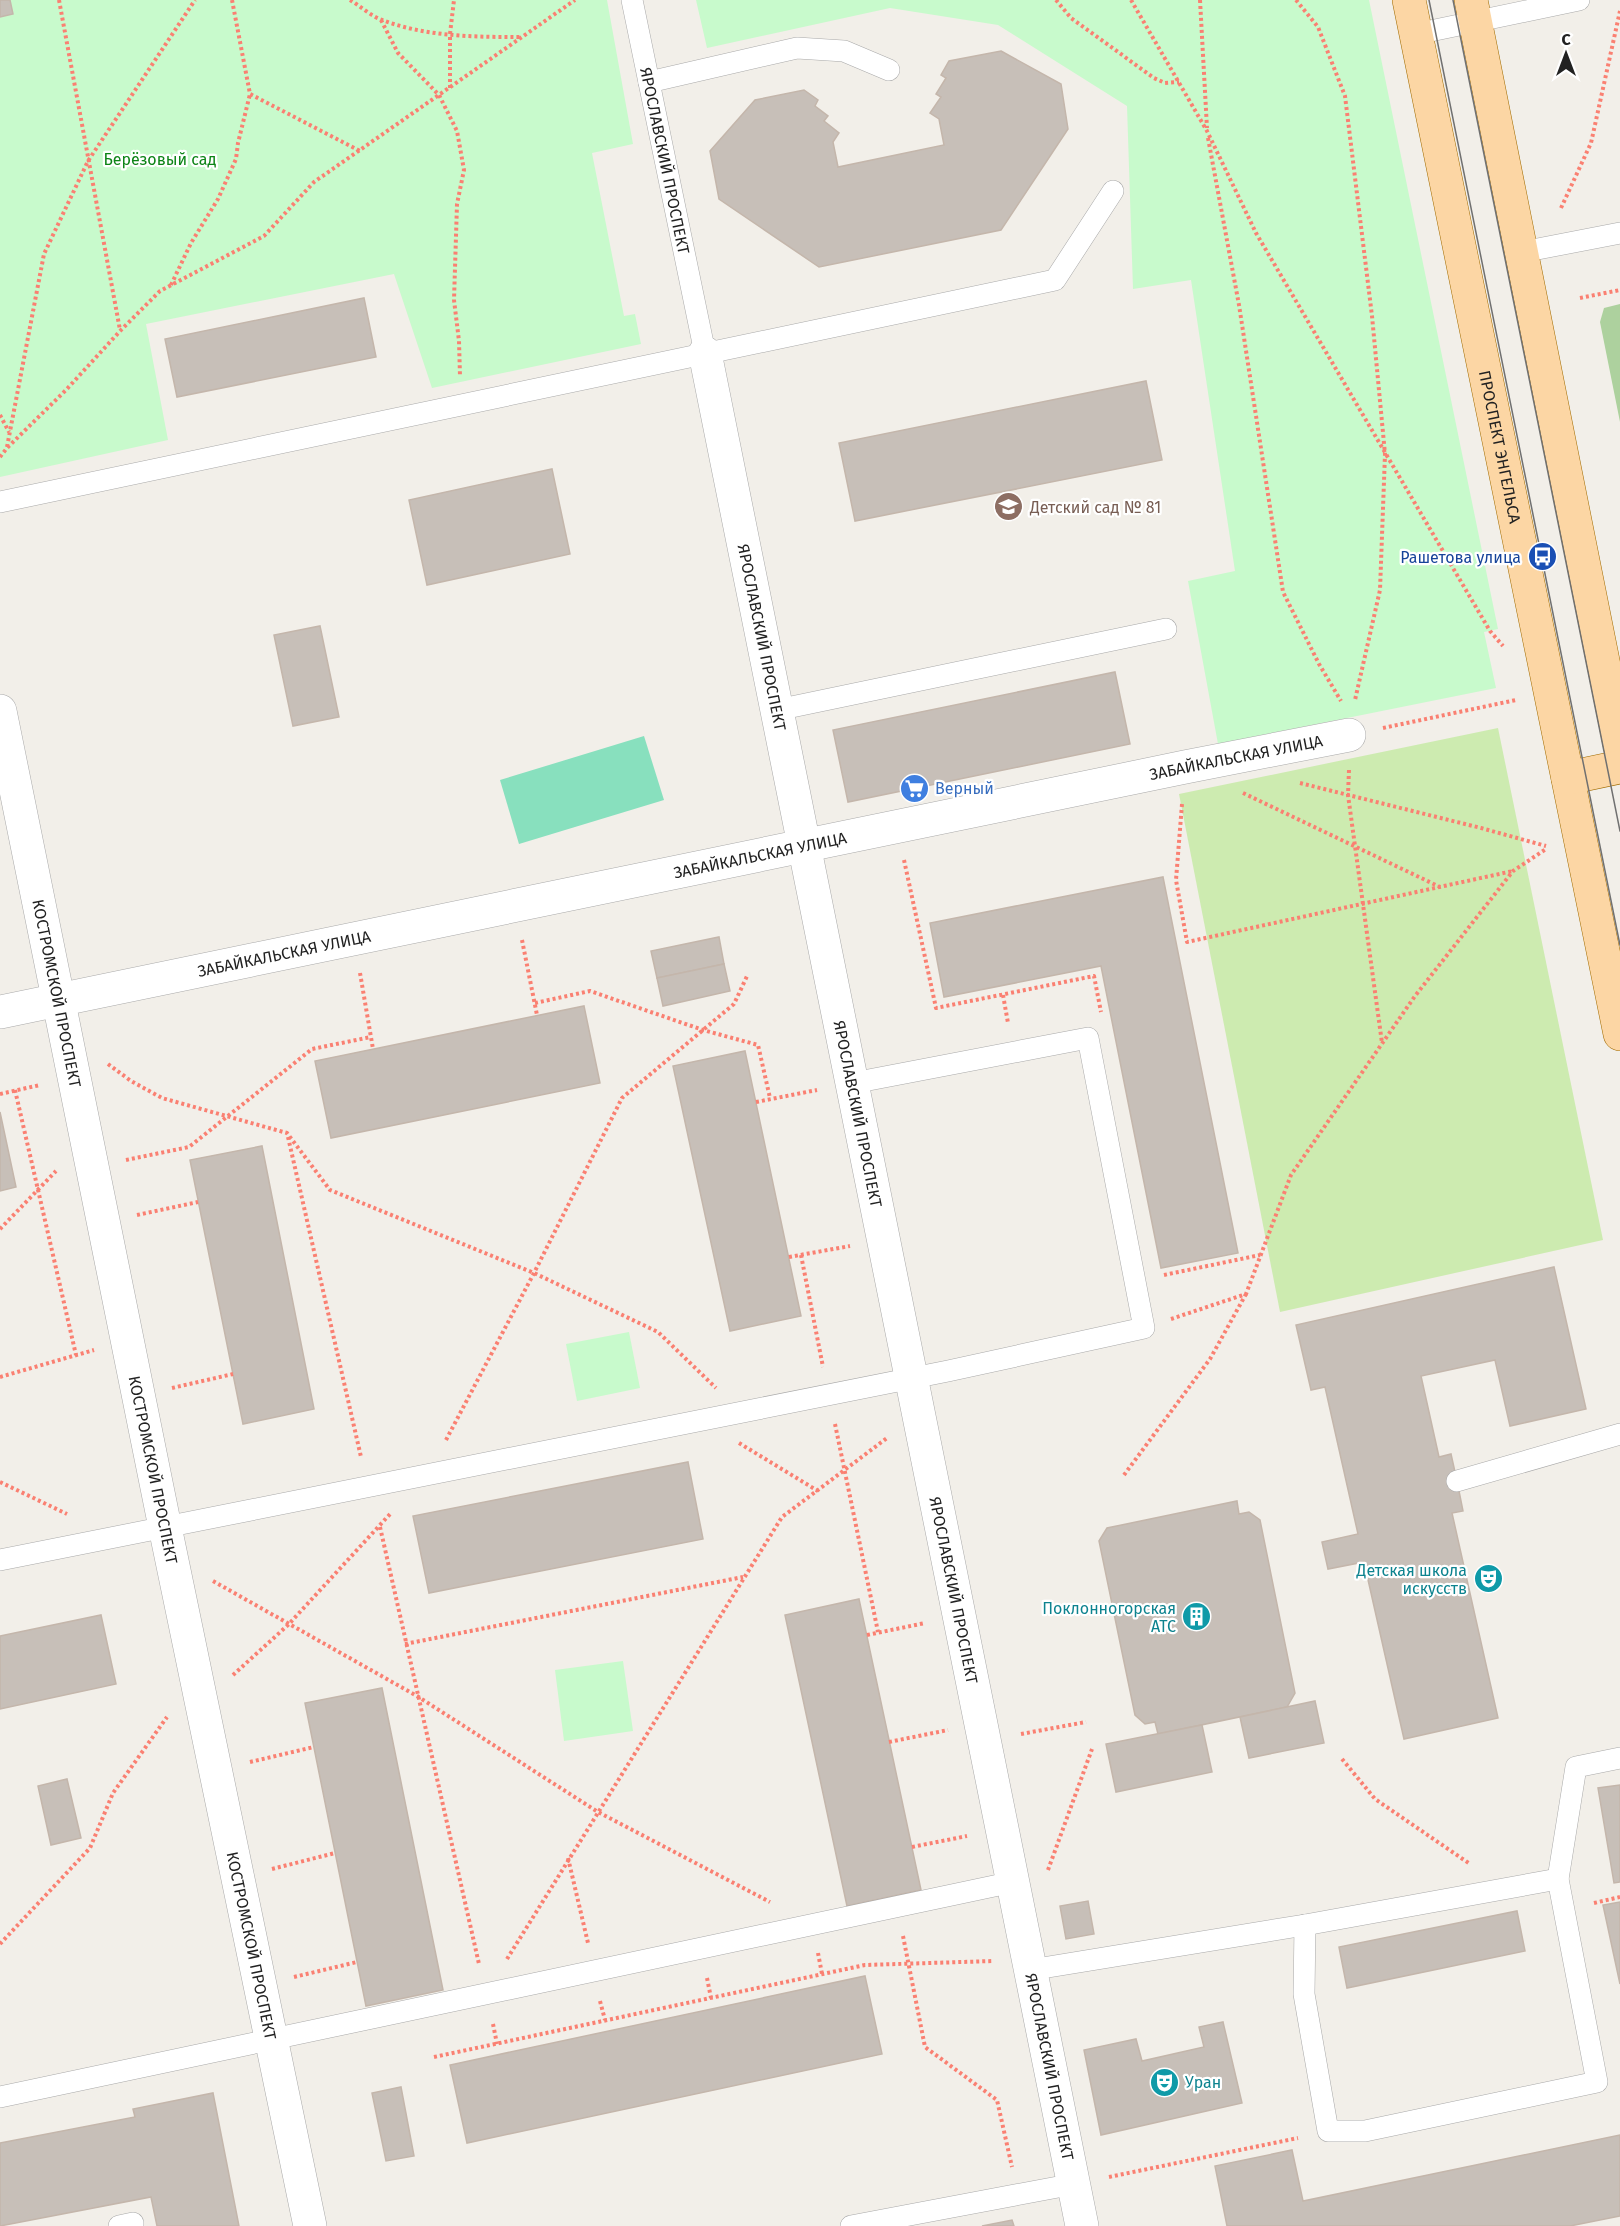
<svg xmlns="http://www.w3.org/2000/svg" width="1620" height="2226" viewBox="0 0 1620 2226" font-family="'Fira Sans',sans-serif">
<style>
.grass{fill:#cdebb0}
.forest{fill:#add19e}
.park{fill:#c8facc}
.pitch{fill:#88e0be}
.building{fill:#c7bfb8;stroke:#c4b6ab;stroke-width:1.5}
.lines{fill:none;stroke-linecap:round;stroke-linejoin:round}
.service-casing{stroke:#a9a9a9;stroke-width:22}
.minor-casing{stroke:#a9a9a9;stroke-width:34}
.primary-casing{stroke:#a06b00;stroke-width:34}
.path{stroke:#fa8072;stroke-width:4;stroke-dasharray:3 3;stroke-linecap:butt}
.service{stroke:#fff;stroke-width:21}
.minor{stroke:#fff;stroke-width:33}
.primary{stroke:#fcd6a4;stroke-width:33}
.tram{stroke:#707070;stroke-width:1.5}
.labels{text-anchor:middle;stroke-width:4.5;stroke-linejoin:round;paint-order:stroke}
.park-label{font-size:16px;fill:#0c8416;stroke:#fff}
.street-label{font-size:16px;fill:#222;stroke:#fff}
.education-label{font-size:16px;fill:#785e54;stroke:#fff;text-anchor:start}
.transit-label{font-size:16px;fill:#164399;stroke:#fff;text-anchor:end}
.shop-label{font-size:16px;fill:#366cbe;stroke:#fff;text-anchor:start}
.culture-label{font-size:16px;fill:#0d838f;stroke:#fff;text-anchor:end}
</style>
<rect width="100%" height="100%" fill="#f2efe9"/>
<!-- grass -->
<path class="grass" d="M1498 728 1603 1240 1280 1312 1179 794Z"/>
<!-- forest -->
<path class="forest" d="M1620 304V422L1600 322 1604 308Z"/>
<!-- park -->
<g class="park">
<path d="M0 0H607L633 144 592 153 624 316 635 314 641 344 432 388 394 274 146 324 168 440 0 477Z"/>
<path d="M696 0H1369L1498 629 1484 632 1496 688 1218 744 1188 581 1235 571 1191 280 1133 289 1127 106 998 25 890 8 707 48Z"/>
<path d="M629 1332 640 1388 577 1401 566 1344Z"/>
<path d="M623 1661 633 1731 564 1741 555 1670Z"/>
</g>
<!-- pitch -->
<path class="pitch" d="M644 736 664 800 519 844 500 780Z"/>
<!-- building -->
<g class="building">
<path d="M0 0H10L13 14 0 17Z"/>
<path d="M1001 51 1061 84 1068 129 1001 230 819 267 719 199 710 151 755 100 804 90 818 100 815 106 828 116 824 121 839 133 833 142 838 167 944 145 939 119 930 113 941 97 936 94 946 78 941 75 949 61Z"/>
<path d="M364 298 376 357 177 397 165 339Z"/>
<path d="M1146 381 1162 460 855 521 839 443Z"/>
<path d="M552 469 570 554 427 585 409 500Z"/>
<path d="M320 626 339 717 293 726 274 635Z"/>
<path d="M1115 672 1130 744 848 802 833 730Z"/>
<path d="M1163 877 1238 1253 1161 1268 1101 966 944 997 930 923Z"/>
<path d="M719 937 724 964 657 978 651 951Z"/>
<path d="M724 964 730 991 663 1006 657 978Z"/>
<path d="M584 1006 600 1083 331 1138 315 1061Z"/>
<path d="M745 1051 801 1316 730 1331 673 1066Z"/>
<path d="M0 1112 16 1187 0 1191Z"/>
<path d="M262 1146 314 1409 243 1424 190 1160Z"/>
<path d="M1554 1267 1586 1409 1510 1426 1495 1360 1421 1376 1439 1457 1451 1454 1457 1481 1463 1511 1452 1513 1498 1718 1404 1739 1364 1562 1328 1569 1322 1542 1358 1534 1325 1387 1311 1390 1296 1325Z"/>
<path d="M688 1462 703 1539 429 1593 413 1516Z"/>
<path d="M1237 1501 1239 1514 1249 1512 1260 1520 1295 1693 1287 1707 1158 1734 1155 1722 1145 1724 1135 1715 1099 1541 1107 1528Z"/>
<path d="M859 1599 921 1890 847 1906 785 1615Z"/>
<path d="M101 1615 116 1684 0 1709V1636Z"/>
<path d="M382 1688 443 1990 366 2006 305 1703Z"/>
<path d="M1315 1701 1324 1743 1249 1758 1240 1717Z"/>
<path d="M1202 1725 1212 1772 1116 1792 1106 1744Z"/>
<path d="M67 1779 81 1838 51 1845 38 1786Z"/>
<path d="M1620 1785V1882L1614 1883 1598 1788Z"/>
<path d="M1088 1901 1094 1934 1066 1939 1060 1906Z"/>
<path d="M1620 1902V1984L1603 1905Z"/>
<path d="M1517 1911 1525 1951 1347 1988 1339 1947Z"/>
<path d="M865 1976 882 2054 467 2143 450 2065Z"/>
<path d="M1223 2022 1242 2103 1101 2135 1084 2050 1136 2039 1142 2061 1204 2047 1199 2027Z"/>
<path d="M401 2087 414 2156 386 2161 372 2093Z"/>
<path d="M213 2093 239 2226H157L151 2197 0 2226V2143L135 2117 133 2109Z"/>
<path d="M1620 2135V2216L1570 2226H1227L1215 2166 1292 2150 1303 2201Z"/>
<path d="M1012 2220 1014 2226H982Z"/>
</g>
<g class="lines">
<defs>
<g id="service">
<path id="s1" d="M632 0 705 353"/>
<path d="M1416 34 1579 0"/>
<path d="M649 82 797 48 844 51 889 70"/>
<path d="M1522 252 1620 233"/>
<path d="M0 502 1055 280 1113 191"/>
<path d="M777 710 1166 629"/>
<path d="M1457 1481 1620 1434"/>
<path d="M0 1560 948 1371 1144 1328 1088 1038 853 1083"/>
<path d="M1305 1925 1304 1994 1328 2131H1365L1597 2082 1558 1879 1576 1767 1620 1758"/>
<path d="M1030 1970 1305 1925 1558 1879"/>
<path d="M0 2097 1013 1882"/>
<path d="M119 2226 133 2223V2226"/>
<path d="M851 2226 1074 2184"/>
</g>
<g id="minor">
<path id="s2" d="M705 353 1082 2226"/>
<path id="s3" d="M0 711 165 1527 310 2226"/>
<path id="s4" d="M0 1012 1185 767 1349 735"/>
</g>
<g id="primary">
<path id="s5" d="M1409 0 1620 1034"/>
<path d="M1471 0 1620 746"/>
<path d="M1568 778 1620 767"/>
</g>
</defs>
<!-- service casing -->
<use href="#service" class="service-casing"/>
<!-- minor casing -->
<use href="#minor" class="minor-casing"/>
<!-- primary casing -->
<use href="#primary" class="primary-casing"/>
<!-- path -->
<g class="path">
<path d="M59 0 120 330"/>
<path d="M232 0 250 94 360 151"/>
<path d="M350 0C360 6 371 16 382 20 427 37 476 37 522 37"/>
<path d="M1056 0 1071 18 1154 78 1165 83 1179 82"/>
<path d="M1131 0 1207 131 1256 233 1490 631 1503 646"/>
<path d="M1200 0 1207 128"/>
<path d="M1296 0 1318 27 1345 96 1372 316 1385 454 1380 590 1355 700"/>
<path d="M381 20 398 53 439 95 457 131 464 170 457 204 454 300 459 341 460 376"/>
<path d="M450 88V34L454 0"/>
<path d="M1208 138 1239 305 1283 592 1319 664 1341 701"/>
<path d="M1561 208 1591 143 1620 11"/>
<path d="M171 285 191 243 218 199 236 159 238 143 250 94"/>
<path d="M1580 298 1620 290"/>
<path d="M0 415 9 432"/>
<path d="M7 447 44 254 88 161 195 0"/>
<path d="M0 457 7 448 66 390 121 330 160 291 264 236 314 182 575 0"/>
<path d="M1383 728 1516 700"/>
<path d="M1349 770 1348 795 1355 846 1382 1043"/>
<path d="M1300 783 1481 828 1546 846"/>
<path d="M1243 793 1440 887"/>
<path d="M1182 804 1176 880 1187 942 1513 871"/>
<path d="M904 860 936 1008 1094 976 1101 1012"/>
<path d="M522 940 537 1015"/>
<path d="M360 973 373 1049"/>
<path d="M1003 995 1008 1023"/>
<path d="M535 1003 590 991 703 1030 758 1045 770 1098"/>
<path d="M108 1064 131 1081 162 1098 287 1133 330 1190 534 1273 658 1332 716 1388"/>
<path d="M15 1090 76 1355"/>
<path d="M0 1094 40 1085"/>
<path d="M756 1102 817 1090"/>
<path d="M288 1137 361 1457"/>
<path d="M126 1160 189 1147 312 1049 371 1037"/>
<path d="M137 1215 198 1202"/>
<path d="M0 1229 56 1171"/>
<path d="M801 1255 823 1367"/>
<path d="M789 1257 850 1246"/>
<path d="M1164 1275 1260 1255"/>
<path d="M1171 1319 1246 1294 1291 1175 1415 996 1513 871 1546 849"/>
<path d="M0 1377 94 1350"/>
<path d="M172 1388 233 1374"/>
<path d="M835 1424 878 1632"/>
<path d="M446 1440 534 1273 622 1098 734 1004 748 974"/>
<path d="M739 1443 818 1491"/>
<path d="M1124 1475 1210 1359 1246 1294"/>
<path d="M0 1482 67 1514"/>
<path d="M380 1527 479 1964"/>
<path d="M213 1581 417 1696 598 1812 770 1902"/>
<path d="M867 1635 925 1623"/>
<path d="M405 1644 743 1577"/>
<path d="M233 1675 288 1625 391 1513"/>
<path d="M1021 1734 1086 1722"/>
<path d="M889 1742 948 1730"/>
<path d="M1342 1759 1375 1799 1470 1864"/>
<path d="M250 1762 314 1747"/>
<path d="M912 1847 967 1836"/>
<path d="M568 1858 588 1943"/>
<path d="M272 1869 335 1853"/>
<path d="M1048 1870 1092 1749"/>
<path d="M1594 1903 1620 1897"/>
<path d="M903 1936 925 2047 997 2100 1012 2167"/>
<path d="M0 1944 90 1848 113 1793 167 1717"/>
<path d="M818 1953 822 1974"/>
<path d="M507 1959 782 1517 887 1438"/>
<path d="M294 1977 357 1962"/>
<path d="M707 1978 711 1998"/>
<path d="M600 2001 605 2020"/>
<path d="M493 2024 497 2044"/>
<path d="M434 2057 865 1965 994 1961"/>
<path d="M1109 2177 1298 2138"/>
</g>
<!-- service -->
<use href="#service" class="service"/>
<!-- minor -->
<use href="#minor" class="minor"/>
<!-- primary -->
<use href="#primary" class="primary"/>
<!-- tram -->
<g class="tram">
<path d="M1429 0 1620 945"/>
<path d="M1453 0 1620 831"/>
</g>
</g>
<!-- icons -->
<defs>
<symbol id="school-disc" viewBox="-11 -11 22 22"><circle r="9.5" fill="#8d6e63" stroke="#fff"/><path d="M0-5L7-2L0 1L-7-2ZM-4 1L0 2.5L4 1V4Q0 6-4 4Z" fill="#fff"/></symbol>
<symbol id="bus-disc" viewBox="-11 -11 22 22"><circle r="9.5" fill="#1a4fb4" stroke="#fff"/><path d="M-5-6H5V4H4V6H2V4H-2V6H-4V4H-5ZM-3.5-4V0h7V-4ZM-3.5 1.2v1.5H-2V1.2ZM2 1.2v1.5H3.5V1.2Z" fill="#fff"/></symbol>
<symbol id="supermarket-disc" viewBox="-11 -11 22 22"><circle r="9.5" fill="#3f7fe0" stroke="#fff"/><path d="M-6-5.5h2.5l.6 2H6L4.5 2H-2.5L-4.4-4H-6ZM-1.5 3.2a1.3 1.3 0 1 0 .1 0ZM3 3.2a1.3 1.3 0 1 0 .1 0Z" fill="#fff"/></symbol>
<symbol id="theatre-disc" viewBox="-11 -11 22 22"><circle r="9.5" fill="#0f9aa8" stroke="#fff"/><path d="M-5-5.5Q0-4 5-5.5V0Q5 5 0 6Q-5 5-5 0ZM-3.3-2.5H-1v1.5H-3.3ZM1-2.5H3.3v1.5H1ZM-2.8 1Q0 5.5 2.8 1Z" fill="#fff"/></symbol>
<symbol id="building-disc" viewBox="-11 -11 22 22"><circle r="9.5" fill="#0f9aa8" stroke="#fff"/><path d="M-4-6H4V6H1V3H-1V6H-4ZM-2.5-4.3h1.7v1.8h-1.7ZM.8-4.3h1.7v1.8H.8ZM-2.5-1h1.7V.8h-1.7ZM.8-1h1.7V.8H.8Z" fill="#fff"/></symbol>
</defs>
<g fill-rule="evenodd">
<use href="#school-disc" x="992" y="490" width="33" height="33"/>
<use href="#bus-disc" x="1526" y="540" width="33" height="33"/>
<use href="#supermarket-disc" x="898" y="772" width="33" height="33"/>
<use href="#theatre-disc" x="1472" y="1562" width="33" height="33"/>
<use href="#building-disc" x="1180" y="1600" width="33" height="33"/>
<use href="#theatre-disc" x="1148" y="2066" width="33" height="33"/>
</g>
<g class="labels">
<!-- park labels -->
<g class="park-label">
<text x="160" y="165">Берёзовый сад</text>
</g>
<!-- street labels -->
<g class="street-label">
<text dy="6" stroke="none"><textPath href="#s1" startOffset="164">ЯРОСЛАВСКИЙ ПРОСПЕКТ</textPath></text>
<text dy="6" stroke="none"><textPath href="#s5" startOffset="456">ПРОСПЕКТ ЭНГЕЛЬСА</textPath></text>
<text dy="6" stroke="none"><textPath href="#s2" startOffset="290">ЯРОСЛАВСКИЙ ПРОСПЕКТ</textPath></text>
<text dy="6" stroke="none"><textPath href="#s4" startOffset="1262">ЗАБАЙКАЛЬСКАЯ УЛИЦА</textPath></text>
<text dy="6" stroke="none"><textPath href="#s4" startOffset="776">ЗАБАЙКАЛЬСКАЯ УЛИЦА</textPath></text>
<text dy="6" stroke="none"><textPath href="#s4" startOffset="290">ЗАБАЙКАЛЬСКАЯ УЛИЦА</textPath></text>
<text dy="6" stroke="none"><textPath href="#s3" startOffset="288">КОСТРОМСКОЙ ПРОСПЕКТ</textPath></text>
<text dy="6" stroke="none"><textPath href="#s2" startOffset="776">ЯРОСЛАВСКИЙ ПРОСПЕКТ</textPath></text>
<text dy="6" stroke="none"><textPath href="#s3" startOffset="774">КОСТРОМСКОЙ ПРОСПЕКТ</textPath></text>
<text dy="6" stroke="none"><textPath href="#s2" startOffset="1262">ЯРОСЛАВСКИЙ ПРОСПЕКТ</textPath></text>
<text dy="6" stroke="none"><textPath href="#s3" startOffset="1260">КОСТРОМСКОЙ ПРОСПЕКТ</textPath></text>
<text dy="6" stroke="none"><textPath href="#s2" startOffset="1748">ЯРОСЛАВСКИЙ ПРОСПЕКТ</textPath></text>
</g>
<!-- education labels -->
<g class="education-label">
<text x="1030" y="513">Детский сад № 81</text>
</g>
<!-- transit labels -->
<g class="transit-label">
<text x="1521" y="563">Рашетова улица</text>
</g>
<!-- shop labels -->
<g class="shop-label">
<text x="935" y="794">Верный</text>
</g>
<!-- culture labels -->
<g class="culture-label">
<text x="1467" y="1576">Детская школа<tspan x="1467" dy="18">искусств</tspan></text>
<text x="1176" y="1614">Поклонногорская<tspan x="1176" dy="18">АТС</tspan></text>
<text x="1185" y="2088" text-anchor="start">Уран</text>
</g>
</g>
<!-- north arrow -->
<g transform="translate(1566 54)" stroke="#ffffff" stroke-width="4.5" paint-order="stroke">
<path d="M0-4.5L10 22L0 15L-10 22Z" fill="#222222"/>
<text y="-9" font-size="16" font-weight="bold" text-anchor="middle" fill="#222222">С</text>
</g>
</svg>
